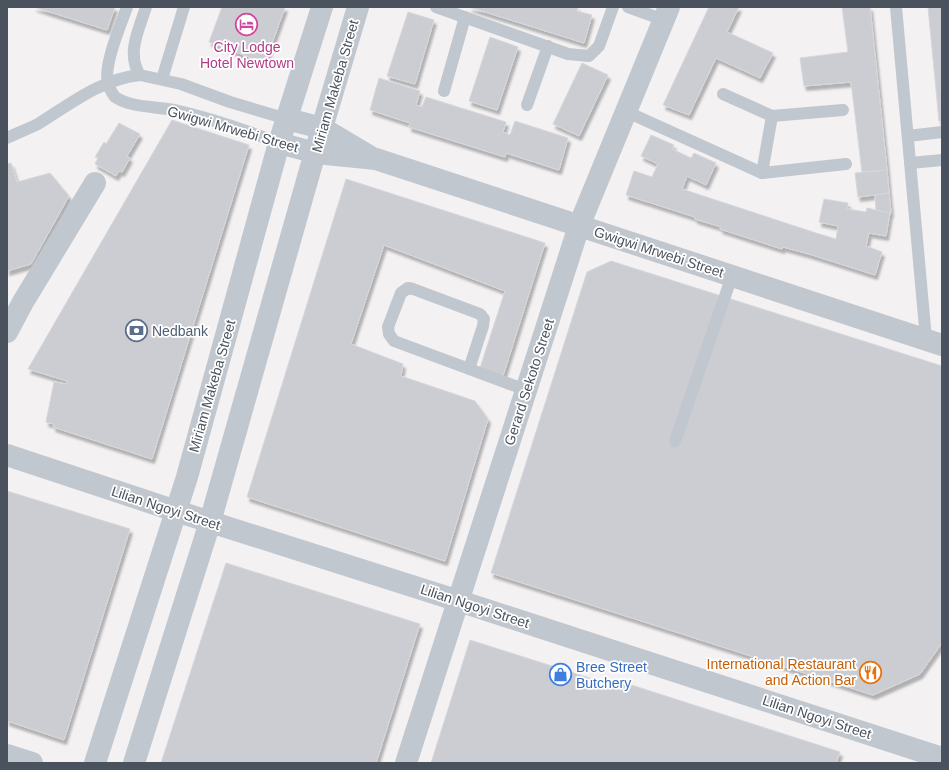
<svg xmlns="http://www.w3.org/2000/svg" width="949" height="770" viewBox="0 0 949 770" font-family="Arial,sans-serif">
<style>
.building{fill:#cbcdd3;stroke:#d6d7dc;filter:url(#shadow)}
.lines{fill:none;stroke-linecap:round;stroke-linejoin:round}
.service{stroke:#c0c7ce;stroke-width:12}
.minor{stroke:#c0c7ce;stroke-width:22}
.tertiary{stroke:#c0c7ce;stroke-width:22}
.labels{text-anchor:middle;stroke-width:3.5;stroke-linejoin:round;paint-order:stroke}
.hotel-label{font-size:14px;fill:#b23c85;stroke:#fff}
.street-label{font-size:14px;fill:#4a525d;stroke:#fff}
.service-label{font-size:14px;fill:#4e5e75;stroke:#fff;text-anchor:start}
.food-label{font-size:14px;fill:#c56008;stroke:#fff;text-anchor:end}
.shop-label{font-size:14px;fill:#366cbe;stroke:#fff;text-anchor:start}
</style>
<defs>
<filter id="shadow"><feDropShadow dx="2.5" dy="4.5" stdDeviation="1" flood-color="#0004"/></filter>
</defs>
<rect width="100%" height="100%" fill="#f3f1f1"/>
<!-- building -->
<g class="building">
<path d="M34 7H115L107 30Z"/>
<path d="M222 7H285L265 63 209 42Z"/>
<path d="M469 7H578L577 11 592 15 584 43Z"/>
<path d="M709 7H739L727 32 773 53 760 78 716 58 689 115 663 105Z"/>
<path d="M842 7H870L887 170 862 172 851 82 804 86 800 58 848 52Z"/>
<path d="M928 7H942V121H939Z"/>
<path d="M408 12 434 20 415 84 387 76Z"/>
<path d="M490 37 518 47 497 110 469 101Z"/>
<path d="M582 63 608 75 579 136 553 124Z"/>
<path d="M379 78 420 91 416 105 422 107 426 97 506 122 503 132 510 135 515 121 568 138 559 170 506 153 505 157 409 127 410 123 370 110Z"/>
<path d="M172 120 249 145 152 459 53 427 54 424 46 422 54 382 66 384 67 381 28 369Z"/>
<path d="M119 123 140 134 127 156 130 158 122 172 119 171 116 176 95 164 98 158 95 157 104 142 106 144Z"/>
<path d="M651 135 674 145 672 149 691 158 694 153 716 163 706 185 687 176 682 189 816 233 836 239 838 226 819 222 824 199 848 203 847 209 866 212 867 208 890 213 886 236 869 233 866 246 882 252 875 275 809 254 783 247 782 249 720 229 721 227 695 219V217L626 195 634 171 652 177 658 164 641 156Z"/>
<path d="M11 163 17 182 50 173 69 196 31 264 7 271V164Z"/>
<path d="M887 170 889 193 858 197 855 173Z"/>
<path d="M346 179 545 243 502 379 479 371 505 291 384 245 351 344 403 364 401 376 475 401 488 419 445 561 247 497Z"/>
<path d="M889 193 891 213 876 210 875 195Z"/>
<path d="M611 261 942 366V643L920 674 873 695 491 573 587 272Z"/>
<path d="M7 491 130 529 64 740 7 721Z"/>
<path d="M226 563 420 624 376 763H161Z"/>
<path d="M470 640 618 687 619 681 840 752 836 763H431Z"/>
</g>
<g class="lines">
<!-- service -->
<g class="service">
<path d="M127 7C121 24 103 66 108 83 109 88 112 93 115 97 132 108 154 106 174 110 210 118 245 130 279 143"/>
<path d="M146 7C139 29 126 54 140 75L181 84 230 102 287 119"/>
<path d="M436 7 568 54 589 56 599 46 613 7"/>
<path d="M628 7 664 20"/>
<path d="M896 7 926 339"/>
<path d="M162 79 184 7"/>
<path d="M444 91 465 17"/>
<path d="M723 94 772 116 843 110"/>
<path d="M527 105 548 46"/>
<path d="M627 112 762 173 846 164"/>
<path d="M908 136 942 132"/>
<path d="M7 138C17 133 28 129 38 124 70 104 101 79 140 75"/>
<path d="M910 163 942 160"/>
<path d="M762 173 772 116"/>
<path d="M469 369 483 326 484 319 480 314 413 289 408 288 401 293 388 327 389 334 394 341 526 390"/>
<path d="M675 441 732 276"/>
</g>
<!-- minor -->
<g class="minor">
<path d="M287 119 322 128 369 156"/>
<path d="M279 143 316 153 376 159 942 345"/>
<path d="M7 332 23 302 95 183"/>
<path d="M406 763 579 226 669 7"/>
</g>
<!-- tertiary -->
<g class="tertiary">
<path d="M7 455 176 511 459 601 942 758"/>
<path d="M7 755 32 763"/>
<path d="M95 763 187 477 279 143 322 7"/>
<path d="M134 763 210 522 322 128 358 7"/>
</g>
</g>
<!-- icons -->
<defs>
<symbol id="hotel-ring" viewBox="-11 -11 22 22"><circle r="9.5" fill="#fff" stroke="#d1479c" stroke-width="1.5"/><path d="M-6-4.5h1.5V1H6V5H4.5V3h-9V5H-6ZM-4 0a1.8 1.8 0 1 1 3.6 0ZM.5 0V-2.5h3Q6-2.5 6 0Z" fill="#d1479c"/></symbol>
<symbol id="bank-ring" viewBox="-11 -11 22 22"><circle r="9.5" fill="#fff" stroke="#5c6f8a" stroke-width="1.5"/><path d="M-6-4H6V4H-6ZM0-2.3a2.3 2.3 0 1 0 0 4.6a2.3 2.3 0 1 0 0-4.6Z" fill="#5c6f8a"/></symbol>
<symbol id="restaurant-ring" viewBox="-11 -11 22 22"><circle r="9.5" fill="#fff" stroke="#e8710a" stroke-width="1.5"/><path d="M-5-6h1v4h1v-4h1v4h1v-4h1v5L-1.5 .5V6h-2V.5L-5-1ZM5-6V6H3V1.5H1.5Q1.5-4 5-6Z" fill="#e8710a"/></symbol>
<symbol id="shop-ring" viewBox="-11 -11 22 22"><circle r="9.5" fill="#fff" stroke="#3f7fe0" stroke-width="1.5"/><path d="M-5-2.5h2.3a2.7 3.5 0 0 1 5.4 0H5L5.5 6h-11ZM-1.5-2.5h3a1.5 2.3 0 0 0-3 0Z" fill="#3f7fe0"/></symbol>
</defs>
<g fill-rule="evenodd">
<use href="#hotel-ring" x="234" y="12" width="25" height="25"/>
<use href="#bank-ring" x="124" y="318" width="25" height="25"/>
<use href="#restaurant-ring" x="858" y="660" width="25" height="25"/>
<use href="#shop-ring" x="548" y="662" width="25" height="25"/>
</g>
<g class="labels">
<!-- hotel labels -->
<g class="hotel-label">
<text x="247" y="52">City Lodge<tspan x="247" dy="16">Hotel Newtown</tspan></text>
</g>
<!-- street labels -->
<g class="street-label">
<text transform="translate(335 86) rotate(-74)" y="5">Miriam Makeba Street</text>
<text transform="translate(233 129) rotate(16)" y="5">Gwigwi Mrwebi Street</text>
<text transform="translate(659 252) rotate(18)" y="5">Gwigwi Mrwebi Street</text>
<text transform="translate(529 382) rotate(-72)" y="5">Gerard Sekoto Street</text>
<text transform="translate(212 386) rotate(-74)" y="5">Miriam Makeba Street</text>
<text transform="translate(166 508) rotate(18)" y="5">Lilian Ngoyi Street</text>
<text transform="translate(475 606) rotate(18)" y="5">Lilian Ngoyi Street</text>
<text transform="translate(817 717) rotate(18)" y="5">Lilian Ngoyi Street</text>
</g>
<!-- service labels -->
<g class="service-label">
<text x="152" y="336">Nedbank</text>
</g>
<!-- food labels -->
<g class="food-label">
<text x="856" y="669">International Restaurant<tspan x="856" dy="16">and Action Bar</tspan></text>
</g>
<!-- shop labels -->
<g class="shop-label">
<text x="576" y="672">Bree Street<tspan x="576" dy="16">Butchery</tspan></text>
</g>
</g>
<!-- border -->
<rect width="949" height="770" fill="none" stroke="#4a525d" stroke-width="16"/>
</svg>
